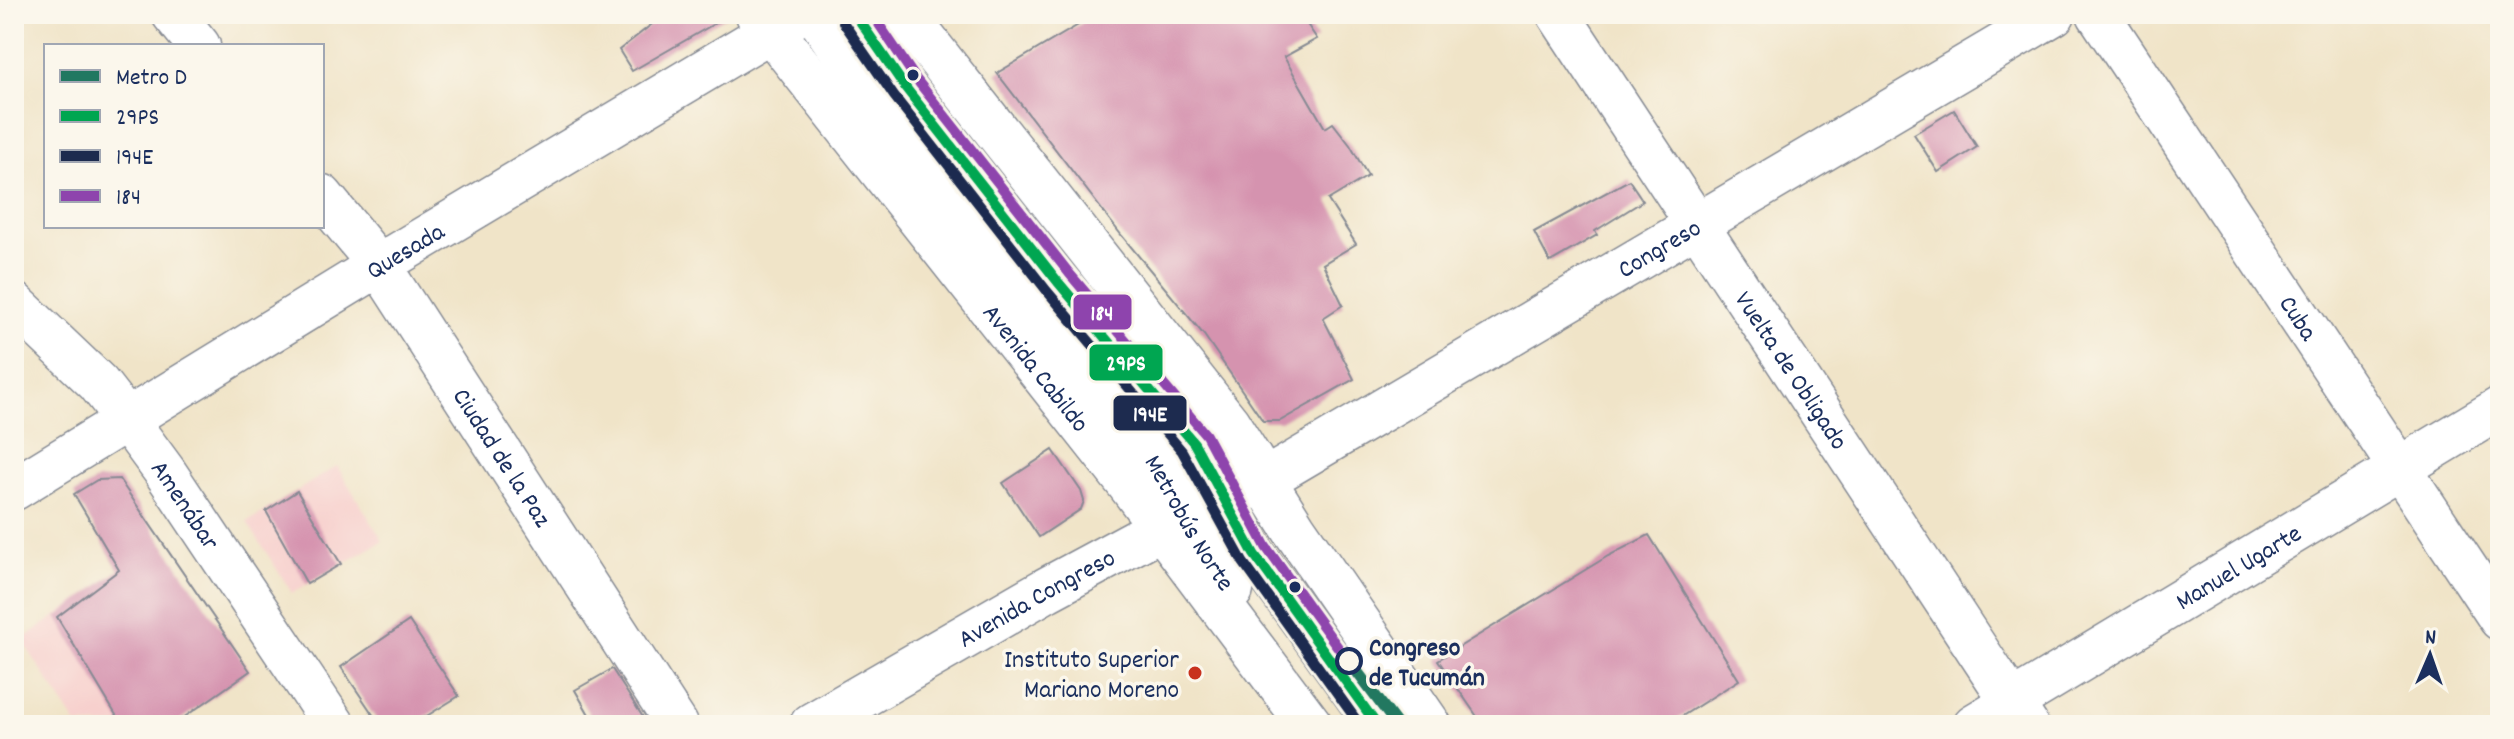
<svg xmlns="http://www.w3.org/2000/svg" width="2514" height="739" viewBox="0 0 2514 739" font-family="Dekko,sans-serif">
<style>
.built{fill:#f7d0cd}
.building{fill:#d593af}
.lines{fill:none;stroke-linecap:round;stroke-linejoin:round}
.minor-casing{stroke:#868a93;stroke-width:45}
.major-casing{stroke:#868a93;stroke-width:47}
.minor{stroke:#fff;stroke-width:42}
.major{stroke:#fff;stroke-width:44}
.bus-1-casing{stroke:#fbf7ec;stroke-width:16}
.bus-2-casing{stroke:#fbf7ec;stroke-width:16}
.bus-3-casing{stroke:#fbf7ec;stroke-width:16}
.bus-1{stroke:#00a651;stroke-width:10}
.bus-2{stroke:#1d2b4f;stroke-width:10}
.bus-3{stroke:#8e44ad;stroke-width:10}
.metro-1-casing{stroke:#fbf7ec;stroke-width:18}
.metro-1{stroke:#217861;stroke-width:12}
.bus-dot{fill:#1b2f5e;stroke:#fbf7ec;stroke-width:3}
.stop-dot{fill:#fbf7ec;stroke:#1b2f5e;stroke-width:4}
.poi-dot{fill:#c8321e;stroke:#fbf7ec;stroke-width:3}
.labels{text-anchor:middle;stroke-width:7;stroke-linejoin:round;paint-order:stroke}
.street-label{font-size:26px;fill:#1b2f5e;stroke:#fbf7ec}
.stop-label{font-size:26px;font-weight:bold;fill:#1b2f5e;stroke:#fbf7ec;text-anchor:start}
.poi-label{font-size:26px;fill:#1b2f5e;stroke:#fbf7ec;text-anchor:end}
.line-badge{stroke:#fbf7ec;stroke-width:3}
.badge-label{font-size:22px;text-anchor:middle;font-weight:bold;fill:#fff}
</style>
<rect width="100%" height="100%" fill="#fbf7ec"/>
<filter id="ink" filterUnits="userSpaceOnUse"><feTurbulence type="fractalNoise" baseFrequency=".0125" numOctaves="2"/><feDisplacementMap in="SourceGraphic" scale="16" xChannelSelector="R" yChannelSelector="G"/><feConvolveMatrix kernelMatrix="1 2 1 2 8 2 1 2 1" color-interpolation-filters="sRGB"/></filter>
<filter id="wash" filterUnits="userSpaceOnUse"><feTurbulence type="fractalNoise" baseFrequency=".006" numOctaves="4" result="noise"/><feDisplacementMap in="SourceGraphic" scale="32" xChannelSelector="R" yChannelSelector="G"/><feGaussianBlur stdDeviation="1.8" result="paint"/><feColorMatrix in="noise" values="0 0 0 0 0 0 0 0 0 0 0 0 0 0 0 0 0 1.4 0 .05"/><feComposite in="paint" operator="in"/></filter>
<g filter="url(#wash)">
<rect width="100%" height="100%" fill="#f0e4c8"/>
<!-- built -->
<g class="built">
<path d="M337 466 383 541 292 593 247 522Z"/>
<path d="M161 542 250 671 173 725H77L22 640Z"/>
</g>
<g id="blocks">
<!-- building -->
<g class="building">
<path d="M665 14H731L632 71 619 50Z"/>
<path d="M1097 14H1300L1317 39 1284 57 1325 128 1333 123 1350 145 1368 176 1328 200 1356 244 1323 264 1343 305 1323 318 1354 379 1280 421H1263L1204 335 1122 236 997 73Z"/>
<path d="M1954 110 1977 147 1938 172 1914 134Z"/>
<path d="M1629 180 1643 201 1595 231 1597 235 1550 262 1534 232Z"/>
<path d="M1053 450 1081 491 1084 501 1081 509 1039 537 1003 483Z"/>
<path d="M119 479 250 671 173 725H122L57 617 119 570 74 494 97 480Z"/>
<path d="M297 491 341 564 307 584 266 511Z"/>
<path d="M1649 535 1739 680 1668 725H1483L1438 660 1608 556Z"/>
<path d="M409 621 459 696 412 725H380L341 667Z"/>
<path d="M612 669 648 725H595L575 690Z"/>
</g>
</g>
</g>
<g filter="url(#ink)">
<use href="#blocks" fill-opacity="0" stroke="#868a93" stroke-width="2"/>
<g class="lines">
<defs>
<g id="minor">
<path d="M173 14 199 46"/>
<path id="s1" d="M816 14C842 55 872 93 901 132 970 223 1044 309 1114 399 1161 459 1187 530 1232 590"/>
<path d="M855 14 905 87 1058 282 1194 443 1254 554 1377 725"/>
<path id="s2" d="M1558 14 2027 725"/>
<path id="s3" d="M2098 14 2500 619"/>
<path id="s4" d="M322 196 379 265 677 725"/>
<path id="s5" d="M14 303 98 383 126 419 165 472 334 725"/>
<path id="s6" d="M1264 480 2054 14"/>
<path id="s7" d="M14 489 379 265 799 14"/>
<path id="s8" d="M1974 725 2500 408"/>
</g>
<g id="major">
<path id="s9" d="M758 14 1127 481 1310 725"/>
<path d="M904 14 1228 424 1294 529 1429 725"/>
<path id="s10" d="M812 725 1046 590 1163 527 1264 480"/>
</g>
</defs>
<!-- minor casing -->
<use href="#minor" class="minor-casing"/>
<!-- major casing -->
<use href="#major" class="major-casing"/>
<!-- minor -->
<use href="#minor" class="minor"/>
<!-- major -->
<use href="#major" class="major"/>
<defs>
<path id="bus-1" d="M855 14 905 87 1058 282 1194 443 1254 554 1377 725"/>
<path id="bus-2" d="M843 22 894 96 1047 291 1182 451 1243 562 1360 725"/>
<path id="bus-3" d="M872 14 916 79 1069 273 1206 435 1266 547 1388 717"/>
</defs>
<!-- bus-1 casing -->
<use href="#bus-1" class="bus-1-casing"/>
<!-- bus-2 casing -->
<use href="#bus-2" class="bus-2-casing"/>
<!-- bus-3 casing -->
<use href="#bus-3" class="bus-3-casing"/>
<!-- bus-1 -->
<use href="#bus-1" class="bus-1"/>
<!-- bus-2 -->
<use href="#bus-2" class="bus-2"/>
<!-- bus-3 -->
<use href="#bus-3" class="bus-3"/>
<defs>
<path id="metro-1" d="M1349 661 1397 725"/>
</defs>
<!-- metro-1 casing -->
<use href="#metro-1" class="metro-1-casing"/>
<!-- metro-1 -->
<use href="#metro-1" class="metro-1"/>
</g>
</g>
<!-- markers -->
<g class="bus-dot">
<circle cx="913" cy="75" r="7"/>
<circle cx="1295" cy="587" r="7"/>
</g>
<circle class="stop-dot" cx="1349" cy="661" r="12"/>
<circle class="poi-dot" cx="1195" cy="673" r="8"/>
<g class="labels">
<!-- street labels -->
<g class="street-label">
<text dy="9" stroke="none"><textPath href="#s6" startOffset="458">Congreso</textPath></text>
<text dy="9" stroke="none"><textPath href="#s7" startOffset="458">Quesada</textPath></text>
<text dy="9" stroke="none"><textPath href="#s3" startOffset="364">Cuba</textPath></text>
<text dy="9" stroke="none"><textPath href="#s9" startOffset="450">Avenida Cabildo</textPath></text>
<text dy="9" stroke="none"><textPath href="#s2" startOffset="426">Vuelta de Obligado</textPath></text>
<text dy="9" stroke="none"><textPath href="#s4" startOffset="318">Ciudad de la Paz</textPath></text>
<text dy="9" stroke="none"><textPath href="#s5" startOffset="266">Amenábar</textPath></text>
<text dy="9" stroke="none"><textPath href="#s1" startOffset="632">Metrobús Norte</textPath></text>
<text dy="9" stroke="none"><textPath href="#s8" startOffset="308">Manuel Ugarte</textPath></text>
<text dy="9" stroke="none"><textPath href="#s10" startOffset="258">Avenida Congreso</textPath></text>
</g>
<!-- stop labels -->
<g class="stop-label">
<text x="1369" y="655">Congreso<tspan x="1369" dy="30">de Tucumán</tspan></text>
</g>
<!-- poi labels -->
<g class="poi-label">
<text x="1179" y="667">Instituto Superior<tspan x="1179" dy="30">Mariano Moreno</tspan></text>
</g>
</g>
<g class="line-badge">
<rect x="1072" y="293" width="61" height="38" rx="8" fill="#8e44ad"/>
<rect x="1088" y="343" width="76" height="39" rx="8" fill="#00a651"/>
<rect x="1112" y="394" width="76" height="38" rx="8" fill="#1d2b4f"/>
</g>
<g class="badge-label">
<text x="1102" y="320">184</text>
<text x="1126" y="370">29PS</text>
<text x="1150" y="421">194E</text>
</g>
<!-- margin -->
<rect width="2514" height="739" fill="none" stroke="#fbf7ec" stroke-width="48"/>
<!-- legend -->
<rect x="44" y="44" width="280" height="184" fill="#fbf7ec" stroke="#a1a7b3" stroke-width="2"/>
<rect x="60" y="70" width="40" height="12" fill="#217861" stroke="#a1a7b3" stroke-width="2"/>
<text x="116" y="84" font-size="24" fill="#1b2f5e">Metro D</text>
<rect x="60" y="110" width="40" height="12" fill="#00a651" stroke="#a1a7b3" stroke-width="2"/>
<text x="116" y="124" font-size="24" fill="#1b2f5e">29PS</text>
<rect x="60" y="150" width="40" height="12" fill="#1d2b4f" stroke="#a1a7b3" stroke-width="2"/>
<text x="116" y="164" font-size="24" fill="#1b2f5e">194E</text>
<rect x="60" y="190" width="40" height="12" fill="#8e44ad" stroke="#a1a7b3" stroke-width="2"/>
<text x="116" y="204" font-size="24" fill="#1b2f5e">184</text>
<!-- north arrow -->
<g transform="translate(2430 655) rotate(2)" stroke="#fbf7ec" stroke-width="6" paint-order="stroke">
<path d="M0-6L14 30L0 20L-14 30Z" fill="#1b2f5e"/>
<text y="-12" font-size="22" font-weight="bold" text-anchor="middle" fill="#1b2f5e">N</text>
</g>
</svg>
